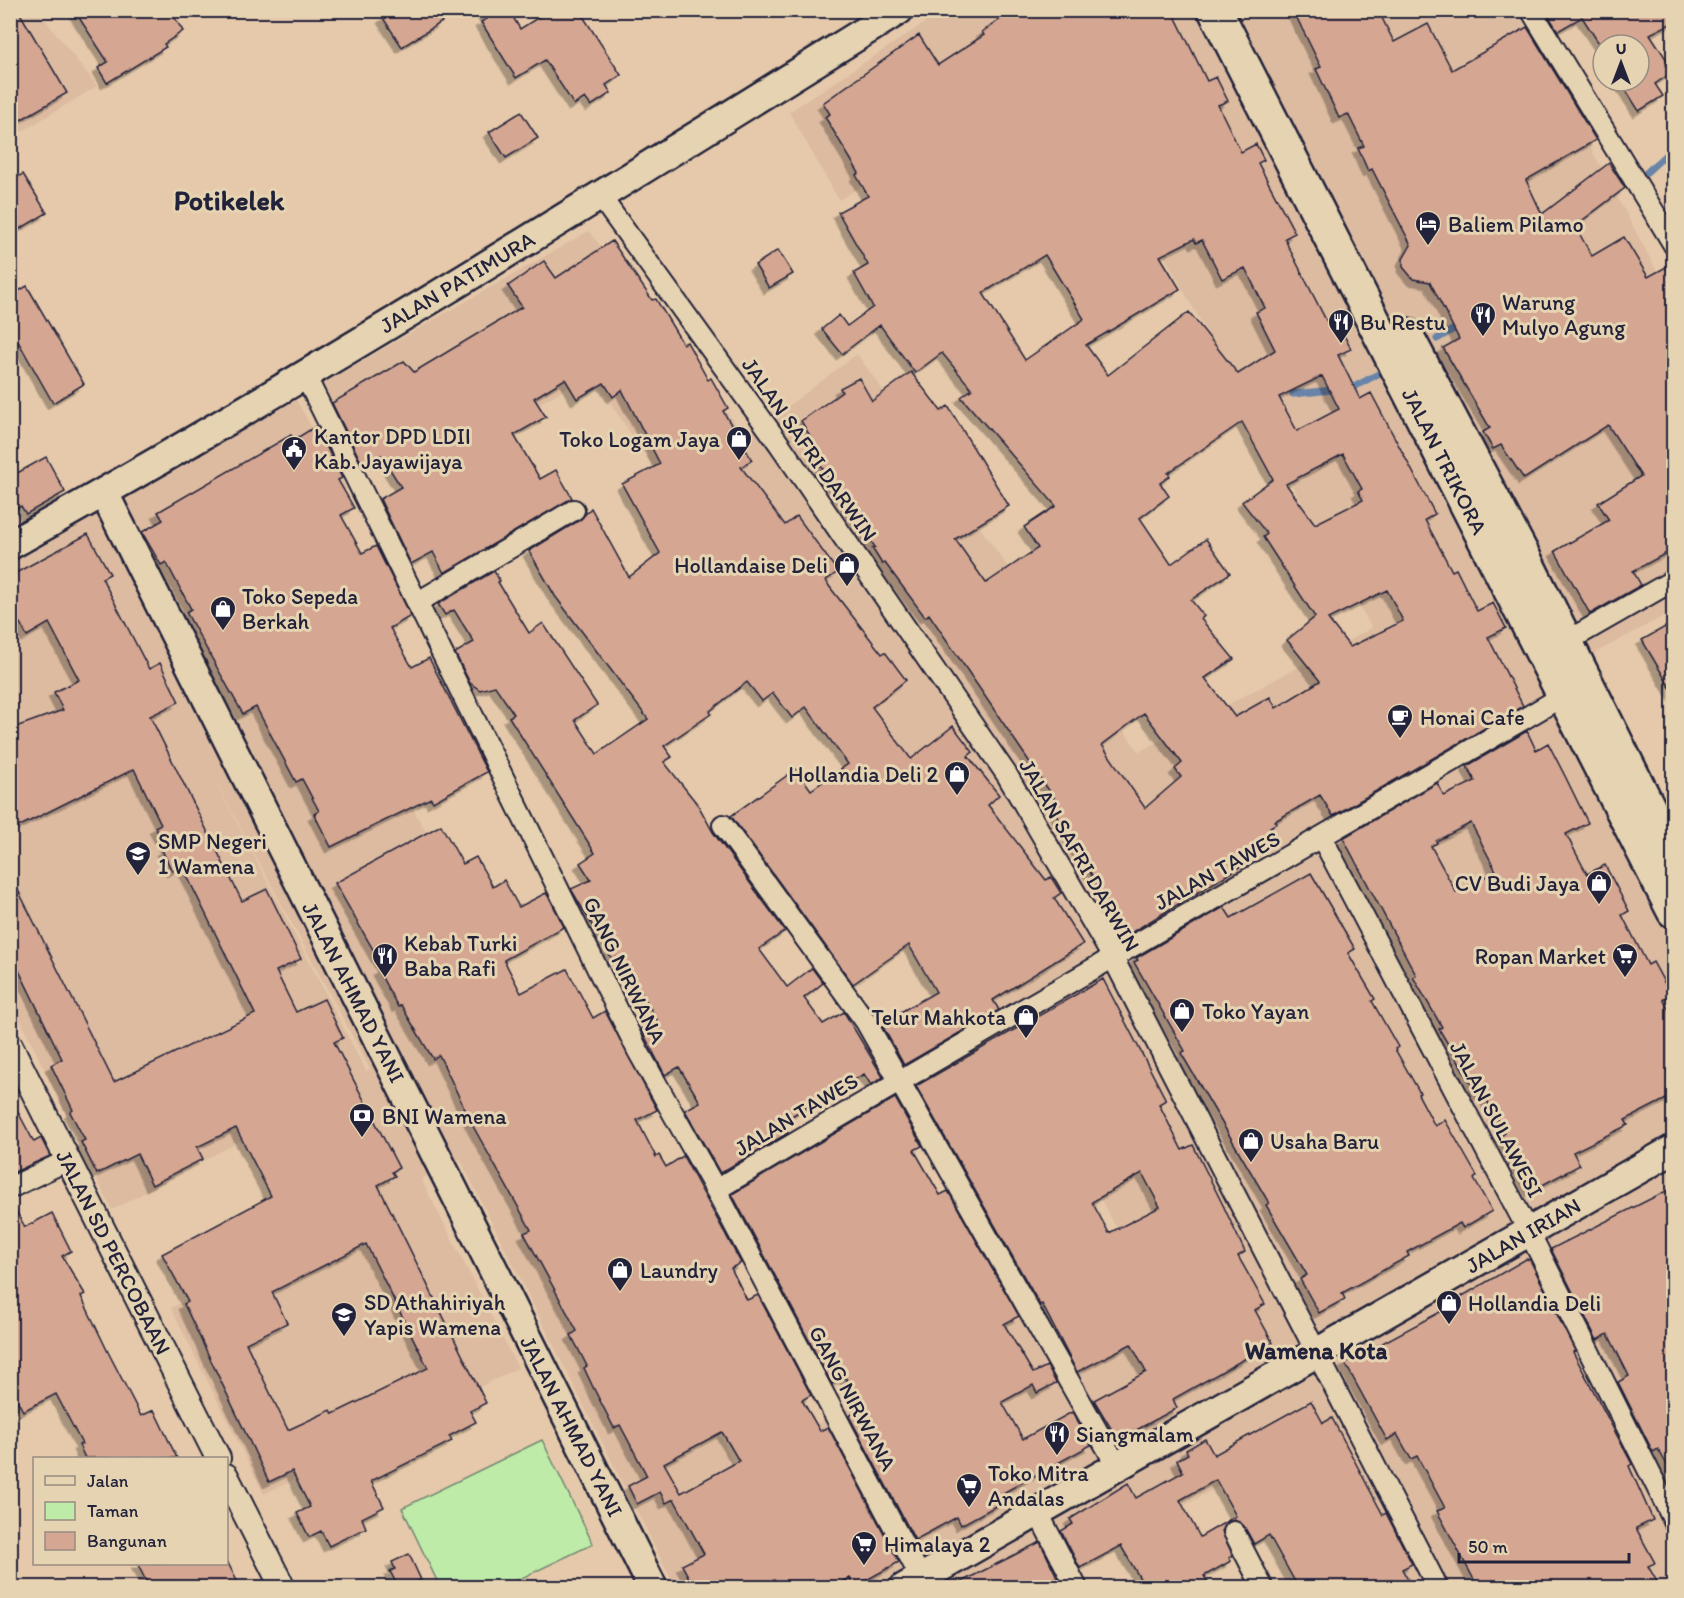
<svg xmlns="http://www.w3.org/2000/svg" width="1684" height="1598" viewBox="0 0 1684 1598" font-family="Itim,sans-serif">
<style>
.built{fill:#dcbba0;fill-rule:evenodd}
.green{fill:#bfeba8;stroke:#708672;stroke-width:1.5}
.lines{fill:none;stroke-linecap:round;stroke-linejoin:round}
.stream{stroke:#6984a9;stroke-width:7}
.building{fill:#d5a691;stroke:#22223b;stroke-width:1.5;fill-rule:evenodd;filter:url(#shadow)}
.minor-casing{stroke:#22223b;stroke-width:24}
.tertiary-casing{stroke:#22223b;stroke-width:28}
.secondary-casing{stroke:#22223b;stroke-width:33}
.trunk-casing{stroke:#22223b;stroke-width:38}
.minor{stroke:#e5d3b1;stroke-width:20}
.tertiary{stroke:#e5d3b1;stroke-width:24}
.secondary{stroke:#e5d3b1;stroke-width:28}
.trunk{stroke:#e5d3b1;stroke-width:33}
.labels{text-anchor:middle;stroke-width:6;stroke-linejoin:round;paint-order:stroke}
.poi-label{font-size:22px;fill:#22223b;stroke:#e5d3b1;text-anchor:start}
.street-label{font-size:22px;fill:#22223b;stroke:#e5d3b1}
.neighbourhood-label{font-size:24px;font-weight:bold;fill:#22223b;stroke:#e5d3b1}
.district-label{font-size:28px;font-weight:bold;fill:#22223b;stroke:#e5d3b1}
</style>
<defs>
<filter id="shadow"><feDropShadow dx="-5.5" dy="5.5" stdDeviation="0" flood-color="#0004"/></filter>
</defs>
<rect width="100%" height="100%" fill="#e5c9aa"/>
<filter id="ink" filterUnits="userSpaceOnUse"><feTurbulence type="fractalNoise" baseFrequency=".0167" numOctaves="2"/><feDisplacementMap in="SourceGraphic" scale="12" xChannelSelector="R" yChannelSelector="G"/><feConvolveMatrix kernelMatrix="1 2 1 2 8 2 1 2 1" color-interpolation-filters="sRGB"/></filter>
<g filter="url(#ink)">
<!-- built -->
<g class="built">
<path d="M10 11H38L97 86 11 138Z"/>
<path d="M943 11H1517L1673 301V611L1543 681 1673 923V1587H1363L1294 1445 1035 1587H675L460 1159 421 1179 518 1368 264 1494 171 1308 352 1214 297 1110 112 1210 11 1000V564L296 400 347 489 259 540 543 1036 735 1468 1131 1254 899 835 591 374 463 447 436 402 354 452 322 384 589 231 746 438 857 354 1139 752 1372 628 1058 66 839 200 789 112ZM201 754 370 1069 366 1071Z"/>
</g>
<!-- green -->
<path class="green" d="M542 1440 593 1544 503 1587H440L402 1508Z"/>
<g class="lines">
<!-- stream -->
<g class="stream">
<path d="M1647 172 1674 147"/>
<path d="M1437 339 1461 325"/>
<path d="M1293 394 1352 388 1380 373"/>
</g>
</g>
<!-- building -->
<g class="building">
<path d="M10 10H18L67 93 10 126Z"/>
<path d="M74 10H170L183 31 164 44 166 47 107 83 98 68 108 62Z"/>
<path d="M395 10H434L442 22 402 47 383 18Z"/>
<path d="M481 10H509L520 29 550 10H579L621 75 606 85 611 93 591 106 585 98 574 105 545 60 516 78 481 22 487 19Z"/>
<path d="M1014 10H1172L1207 81 1216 77 1228 101 1218 105 1241 152 1256 144 1264 160 1258 163 1295 233 1285 238 1288 246 1328 324 1336 320 1351 349 1338 355 1360 399 1371 393 1435 514 1425 520 1452 571 1456 569 1477 611 1493 603 1506 628 1488 637 1523 706 1333 816 1320 795 1275 821 1277 823 1270 827 1276 838 1238 862 1240 867 1124 937 1104 903 1107 901 1056 814 1063 811 929 614 925 617 885 563 882 564 872 548 875 547 813 454 819 451 801 421 842 392 840 388 859 378 872 401 911 372 941 411 948 406 1009 506 955 539 986 583 1038 548 1024 527 1056 506 961 397 972 389 942 353 915 373 880 325 842 354 822 329 839 315 847 326 873 307 854 273 868 265 838 212 868 196 856 175 859 173 825 117 830 114 823 103 919 35 938 65 984 35 982 32ZM1194 239 1196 243 1202 240 1222 279 1245 268 1265 308 1256 312 1275 350 1238 374 1189 312 1108 375 1086 345 1180 289 1160 256ZM1045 255 1084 319 1025 360 983 293ZM1322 376 1339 409 1297 431 1279 397ZM1242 422 1273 479 1242 502 1267 534 1263 537 1315 617 1287 640 1320 681 1276 708 1270 697 1235 717 1205 678 1234 659 1201 619 1204 616 1191 600 1230 573 1206 539 1171 564 1140 518 1169 496 1160 483 1170 476 1168 473ZM1343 454 1362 489 1358 491 1363 500 1315 524 1286 484ZM1387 590 1403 621 1350 647 1328 619ZM1144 713 1182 763 1175 769 1181 777 1145 808 1102 745Z"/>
<path d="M1293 10H1378L1394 42 1428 24 1452 70 1527 27 1596 140 1526 180 1542 214 1609 163 1625 188 1575 226 1592 256 1624 237 1648 277 1666 267 1674 279V549L1633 571 1641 585 1590 614 1555 551 1609 520 1598 503 1641 476 1608 425 1524 479 1501 445 1493 449 1483 432 1490 428 1443 348 1459 339 1430 282 1413 279 1403 267V259L1411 245 1372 169 1368 171 1358 148 1364 146 1348 114 1339 118 1316 69 1321 67Z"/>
<path d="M1557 10H1674V22L1650 34 1674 71 1655 84 1663 96 1639 111 1620 81H1639V45H1600L1582 17 1558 31 1548 15Z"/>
<path d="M521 112 538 138 506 158 489 132Z"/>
<path d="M23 174 47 213 20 229 10 213V181Z"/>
<path d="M612 241 652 300 656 299 683 344 687 342 708 380 711 378 728 408 723 411 752 460 741 467 785 525 797 516 838 572 826 580 829 586 882 654 885 652 906 680 872 707 911 759 953 726 973 752 968 756 999 795 988 805 1046 880 1051 877 1061 893 1054 898 1083 944 993 1000 999 1010 904 1065 881 1023 936 992 909 945 853 984 731 816 796 769 811 790 848 764 806 707 792 718 773 693 762 701 747 682 710 711 711 714 664 746 672 757 664 762 698 805 713 832 785 931 759 949 787 987 812 968 823 983 804 998 823 1024 844 1012 883 1077 871 1085 864 1074 781 1122 788 1133 720 1173 685 1110 700 1102 679 1067 665 1075 641 1029 657 1020 638 987 634 990 617 957 612 959 571 889 591 880 580 863 595 853 509 717 514 714 495 686 480 690 470 683 455 653 474 642 454 610 445 615 438 604 494 571 500 581 498 582 529 633 543 623 597 705 575 720 597 754 648 719 555 596 529 551 580 520 591 508 629 577 660 553 622 484 660 464 622 390 613 397 604 383 577 399 565 379 534 398 546 417 514 435 540 479 556 470 572 498 444 573 433 552 411 564 380 499 401 487 381 455 363 466 332 403 404 361 414 372 522 307 508 286 544 261 556 278Z"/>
<path d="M778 250 793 274 769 288 755 265Z"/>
<path d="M27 286 84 384 53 403 10 327V296Z"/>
<path d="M316 426 342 478 338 480 354 508 341 515 362 553 376 546 411 616 390 628 412 667 429 658 487 772 433 802 431 798 331 847 314 814 319 811 302 779 296 782 256 707 243 714 186 612 191 609 166 562 161 565 142 532 163 520 158 512 291 435 294 440Z"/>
<path d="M46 457 65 492 26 514 21 506 10 512V477Z"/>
<path d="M88 534 110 574 102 578 149 669 160 663 179 702 150 716 242 901 267 889 301 959 276 971 296 1012 324 999 343 1038 334 1042 399 1168 392 1172 395 1176 378 1185 486 1403 470 1411 476 1422 449 1436 452 1441 371 1481 384 1507 362 1518 366 1528 329 1546 321 1531 309 1537 297 1513 310 1507 292 1471 269 1482 184 1304 188 1302 162 1254 271 1196 236 1128 197 1147 203 1159 152 1185 137 1154 97 1174 81 1142 85 1140 70 1112 73 1110 51 1065 62 1059 10 952V874L114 1082 255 1014 182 866 172 871 162 850 166 848 155 827 161 824 134 769 10 831V729L63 710 54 692 79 680 49 623 27 636 20 623 10 628V576ZM366 1244 428 1368 333 1414 331 1410 288 1430 246 1343 287 1323 272 1292Z"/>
<path d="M1674 622V694L1642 640Z"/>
<path d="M1527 731 1536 750 1548 743 1565 776 1588 823 1566 834 1587 874 1605 865 1629 911 1622 915 1648 965 1653 962 1671 995 1663 999 1674 1019V1095L1625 1120 1628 1125 1573 1152 1580 1165 1531 1191 1501 1136 1505 1133 1483 1093 1478 1095 1439 1029 1442 1027 1413 977 1416 975 1343 838 1437 783 1444 796 1475 781 1467 766ZM1471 823 1496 871 1456 892 1431 846 1437 843 1436 841Z"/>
<path d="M441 825 463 864 476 857 493 887 504 880 519 907 546 893 550 899 564 927 504 960 521 993 567 969 593 1018 605 1011 657 1110 637 1120 656 1157 659 1155 666 1167 683 1156 741 1263 731 1268 747 1300 758 1295 811 1395 802 1400 820 1431 828 1427 899 1562 854 1587 850 1578 832 1587H694L682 1565 704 1554 674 1499 666 1503 660 1492 637 1504 628 1486 647 1476 620 1425 614 1428 592 1385 584 1368 587 1366 571 1335 577 1331 524 1233 531 1230 474 1128 439 1055 433 1059 401 1005 398 1007 378 970 383 967 335 883ZM722 1432 739 1461 681 1493 664 1463Z"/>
<path d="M1311 873 1355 949 1348 953 1375 999 1372 1001 1398 1047 1395 1049 1420 1093 1418 1094 1435 1126 1445 1120 1477 1176 1474 1179 1492 1211 1463 1228 1460 1223 1407 1252 1409 1256 1342 1293 1345 1299 1319 1313 1300 1279 1307 1275 1266 1205 1269 1203 1181 1053 1185 1051 1134 962 1138 960 1136 958 1224 907 1231 918Z"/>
<path d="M1103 979 1166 1100 1159 1104 1182 1150 1193 1145 1222 1203 1245 1252 1238 1256 1265 1304 1255 1310 1273 1343 1173 1399 1177 1408 1118 1440 1094 1400 1146 1372 1131 1344 1077 1372 1042 1304 1040 1305 916 1086ZM1142 1173 1160 1207 1109 1233 1092 1202Z"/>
<path d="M10 1097 34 1142 41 1138 50 1156 10 1174Z"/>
<path d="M895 1098 922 1146 914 1150 940 1195 948 1191 1019 1316 1004 1324 1033 1373 1047 1366 1056 1383 1037 1393 1033 1385 1002 1402 1023 1439 1072 1412 1091 1445 1001 1494 1005 1501 961 1525 957 1517 915 1540 849 1416 863 1408 845 1377 832 1384 732 1194Z"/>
<path d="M1674 1187V1477L1658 1449 1653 1452 1618 1382 1629 1376 1608 1334 1597 1340 1551 1249Z"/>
<path d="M10 1200 25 1227 52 1213 71 1251 62 1256 85 1294 81 1296 107 1350 141 1416 154 1410 177 1458H85L79 1445 82 1444 56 1394 23 1411 10 1387Z"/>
<path d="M1526 1259 1530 1260 1575 1351 1573 1352 1632 1464 1629 1466 1653 1520 1636 1528 1655 1563 1648 1566 1660 1587H1478L1437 1511 1445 1508 1417 1456 1411 1459 1397 1434 1387 1440 1345 1363 1446 1309 1445 1306Z"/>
<path d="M1311 1401 1323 1423 1332 1418 1383 1515 1386 1513 1412 1564 1402 1569 1412 1587H1298L1269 1535 1254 1544 1244 1526 1235 1520 1228 1522 1222 1531 1233 1556 1229 1558 1231 1561 1204 1576 1211 1587H1145L1121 1546 1080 1568 1061 1531 1073 1524 1070 1519 1128 1483 1136 1498 1183 1472 1177 1460 1188 1454 1186 1450 1205 1439 1214 1455ZM1216 1480 1236 1516 1200 1537 1180 1500Z"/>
<path d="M1040 1542 1062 1587H951Z"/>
<path d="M409 1554 421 1580 417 1582 420 1587H398L390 1571 395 1569 392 1562Z"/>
<path d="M137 1563H228L240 1587H172L169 1581 149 1587Z"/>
</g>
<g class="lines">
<defs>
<g id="minor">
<path d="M1531 10 1674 245"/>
<path d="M600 196 780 445 1007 775 1112 956 1438 1588"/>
<path d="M304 373 638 1051 716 1190 921 1578"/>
<path d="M418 602 574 510"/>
<path d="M1557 647 1674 580"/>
<path d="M723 825 866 1022 1117 1466"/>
<path d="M1322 838 1529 1232 1674 1521"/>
<path d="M10 1188 68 1160"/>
<path d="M716 1190C1000 1020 1288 858 1573 690"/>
<path d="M1037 1511 1077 1588"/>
<path d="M1234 1532 1263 1588"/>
</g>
<g id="tertiary">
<path d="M10 1045 218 1458"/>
<path d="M226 1476 283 1588"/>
</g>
<g id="secondary">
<path d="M104 493 653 1588"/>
<path d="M10 545C312 377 605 193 899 10"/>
<path d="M904 1588 1674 1149"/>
</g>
<g id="trunk">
<path d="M1215 10 1674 911"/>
<path d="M1406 335 1524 558 1674 859"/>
</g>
</defs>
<!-- minor casing -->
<use href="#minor" class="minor-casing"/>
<!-- tertiary casing -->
<use href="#tertiary" class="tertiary-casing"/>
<!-- secondary casing -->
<use href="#secondary" class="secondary-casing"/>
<!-- trunk casing -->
<use href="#trunk" class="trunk-casing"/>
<!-- minor -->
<use href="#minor" class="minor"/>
<!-- tertiary -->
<use href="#tertiary" class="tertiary"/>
<!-- secondary -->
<use href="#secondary" class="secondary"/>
<!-- trunk -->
<use href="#trunk" class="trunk"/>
</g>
</g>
<!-- icons -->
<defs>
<symbol id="hotel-pin" viewBox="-11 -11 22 30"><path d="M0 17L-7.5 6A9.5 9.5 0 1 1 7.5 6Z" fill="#22223b" stroke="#e5d3b1"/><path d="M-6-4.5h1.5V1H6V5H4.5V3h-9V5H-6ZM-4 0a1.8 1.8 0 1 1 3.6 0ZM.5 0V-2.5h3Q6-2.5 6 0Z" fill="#fff"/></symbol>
<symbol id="restaurant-pin" viewBox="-11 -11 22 30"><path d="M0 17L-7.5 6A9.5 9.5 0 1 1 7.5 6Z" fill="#22223b" stroke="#e5d3b1"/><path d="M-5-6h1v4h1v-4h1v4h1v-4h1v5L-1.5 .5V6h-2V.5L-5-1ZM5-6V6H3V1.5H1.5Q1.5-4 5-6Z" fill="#fff"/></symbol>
<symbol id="shop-pin" viewBox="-11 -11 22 30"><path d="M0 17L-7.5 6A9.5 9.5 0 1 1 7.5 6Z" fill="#22223b" stroke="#e5d3b1"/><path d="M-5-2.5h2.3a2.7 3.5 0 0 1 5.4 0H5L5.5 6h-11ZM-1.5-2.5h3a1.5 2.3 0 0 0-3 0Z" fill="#fff"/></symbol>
<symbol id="civic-pin" viewBox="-11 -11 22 30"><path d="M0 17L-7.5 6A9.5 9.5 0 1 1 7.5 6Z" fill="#22223b" stroke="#e5d3b1"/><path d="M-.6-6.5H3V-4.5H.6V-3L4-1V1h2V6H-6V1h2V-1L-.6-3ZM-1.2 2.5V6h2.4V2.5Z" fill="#fff"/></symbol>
<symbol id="cafe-pin" viewBox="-11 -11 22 30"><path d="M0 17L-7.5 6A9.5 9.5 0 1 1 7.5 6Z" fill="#22223b" stroke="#e5d3b1"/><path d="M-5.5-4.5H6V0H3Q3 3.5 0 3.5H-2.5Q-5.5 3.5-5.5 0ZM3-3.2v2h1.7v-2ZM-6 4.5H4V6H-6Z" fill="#fff"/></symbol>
<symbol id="school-pin" viewBox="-11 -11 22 30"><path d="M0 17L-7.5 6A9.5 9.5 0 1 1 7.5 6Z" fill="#22223b" stroke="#e5d3b1"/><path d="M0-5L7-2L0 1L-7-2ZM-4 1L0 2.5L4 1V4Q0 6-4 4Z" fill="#fff"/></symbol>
<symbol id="supermarket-pin" viewBox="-11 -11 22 30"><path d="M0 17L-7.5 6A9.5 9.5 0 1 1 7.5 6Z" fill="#22223b" stroke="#e5d3b1"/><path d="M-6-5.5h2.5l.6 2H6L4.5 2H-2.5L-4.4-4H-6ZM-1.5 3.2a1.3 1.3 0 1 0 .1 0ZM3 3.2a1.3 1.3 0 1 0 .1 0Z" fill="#fff"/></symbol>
<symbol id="bank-pin" viewBox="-11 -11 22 30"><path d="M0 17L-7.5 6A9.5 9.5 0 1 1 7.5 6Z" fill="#22223b" stroke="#e5d3b1"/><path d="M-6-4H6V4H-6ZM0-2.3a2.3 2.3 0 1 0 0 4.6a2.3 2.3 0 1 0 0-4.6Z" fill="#fff"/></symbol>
</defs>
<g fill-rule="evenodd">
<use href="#hotel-pin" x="1413" y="209" width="30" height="40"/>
<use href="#restaurant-pin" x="1468" y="300" width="30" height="40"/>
<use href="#restaurant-pin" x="1326" y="307" width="30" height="40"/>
<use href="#shop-pin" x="724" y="424" width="30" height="40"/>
<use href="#civic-pin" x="279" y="434" width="30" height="40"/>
<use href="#shop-pin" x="832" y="550" width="30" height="40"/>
<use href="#shop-pin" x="208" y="594" width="30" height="40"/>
<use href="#cafe-pin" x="1385" y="702" width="30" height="40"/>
<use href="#shop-pin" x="942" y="759" width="30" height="40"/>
<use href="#school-pin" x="123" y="839" width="30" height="40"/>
<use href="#shop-pin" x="1584" y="868" width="30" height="40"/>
<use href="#restaurant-pin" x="370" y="941" width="30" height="40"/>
<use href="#supermarket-pin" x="1610" y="941" width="30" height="40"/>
<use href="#shop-pin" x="1167" y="996" width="30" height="40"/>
<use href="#shop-pin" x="1011" y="1002" width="30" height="40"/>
<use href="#bank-pin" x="347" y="1101" width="30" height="40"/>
<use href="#shop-pin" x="1236" y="1126" width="30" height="40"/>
<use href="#shop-pin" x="605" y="1255" width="30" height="40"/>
<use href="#shop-pin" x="1434" y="1288" width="30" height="40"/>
<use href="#school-pin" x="329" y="1300" width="30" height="40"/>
<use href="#restaurant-pin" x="1042" y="1419" width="30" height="40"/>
<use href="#supermarket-pin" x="954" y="1471" width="30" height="40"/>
<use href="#supermarket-pin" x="849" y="1529" width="30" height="40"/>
</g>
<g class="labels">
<!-- poi labels -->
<g class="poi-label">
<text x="1448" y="232">Baliem Pilamo</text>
<text x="1502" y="310">Warung<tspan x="1502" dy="25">Mulyo Agung</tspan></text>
<text x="1360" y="330">Bu Restu</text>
<text x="314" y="444">Kantor DPD LDII<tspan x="314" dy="25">Kab. Jayawijaya</tspan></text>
<text x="720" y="447" text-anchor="end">Toko Logam Jaya</text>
<text x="828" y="573" text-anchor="end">Hollandaise Deli</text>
<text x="242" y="604">Toko Sepeda<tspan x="242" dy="25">Berkah</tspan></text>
<text x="1420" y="725">Honai Cafe</text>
<text x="938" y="782" text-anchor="end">Hollandia Deli 2</text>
<text x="158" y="849">SMP Negeri<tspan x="158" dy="25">1 Wamena</tspan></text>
<text x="1580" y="891" text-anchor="end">CV Budi Jaya</text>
<text x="404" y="951">Kebab Turki<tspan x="404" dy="25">Baba Rafi</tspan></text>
<text x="1606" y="964" text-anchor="end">Ropan Market</text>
<text x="1202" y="1019">Toko Yayan</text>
<text x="1006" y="1025" text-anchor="end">Telur Mahkota</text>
<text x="382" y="1124">BNI Wamena</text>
<text x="1270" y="1149">Usaha Baru</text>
<text x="640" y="1278">Laundry</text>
<text x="364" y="1310">SD Athahiriyah<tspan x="364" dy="25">Yapis Wamena</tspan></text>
<text x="1468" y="1311">Hollandia Deli</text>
<text x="1076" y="1442">Siangmalam</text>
<text x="988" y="1481">Toko Mitra<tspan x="988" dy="25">Andalas</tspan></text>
<text x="884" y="1552">Himalaya 2</text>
</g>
<!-- street labels -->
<g class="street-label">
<text transform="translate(457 282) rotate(-31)" y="8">JALAN PATIMURA</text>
<text transform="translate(810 449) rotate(55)" y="8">JALAN SAFRI DARWIN</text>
<text transform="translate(1445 461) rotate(63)" y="8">JALAN TRIKORA</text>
<text transform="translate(1080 855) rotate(60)" y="8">JALAN SAFRI DARWIN</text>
<text transform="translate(1217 870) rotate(-29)" y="8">JALAN TAWES</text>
<text transform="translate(625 970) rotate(64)" y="8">GANG NIRWANA</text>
<text transform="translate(354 992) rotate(63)" y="8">JALAN AHMAD YANI</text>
<text transform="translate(796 1114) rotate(-31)" y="8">JALAN TAWES</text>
<text transform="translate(1497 1119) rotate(62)" y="8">JALAN SULAWESI</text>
<text transform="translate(1523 1235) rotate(-30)" y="8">JALAN IRIAN</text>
<text transform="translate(114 1252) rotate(63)" y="8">JALAN SD PERCOBAAN</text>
<text transform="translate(853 1398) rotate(62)" y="8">GANG NIRWANA</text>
<text transform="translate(572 1426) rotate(63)" y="8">JALAN AHMAD YANI</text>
</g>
<!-- neighbourhood labels -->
<g class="neighbourhood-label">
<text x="1316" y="1359">Wamena Kota</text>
</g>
<!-- district labels -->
<g class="district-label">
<text x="229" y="210">Potikelek</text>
</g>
</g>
<!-- margin -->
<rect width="1684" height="1598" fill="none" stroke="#e5d3b1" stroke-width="36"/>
<rect x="18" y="18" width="1648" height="1562" fill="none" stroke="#22223b" stroke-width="2" filter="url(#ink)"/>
<!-- legend -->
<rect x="33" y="1457" width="195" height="108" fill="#e5d3b1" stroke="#978c82" stroke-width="1.5"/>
<rect x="45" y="1476" width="30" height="9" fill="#e5d3b1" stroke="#978c82" stroke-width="1.5"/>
<text x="87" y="1487" font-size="18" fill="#22223b">Jalan</text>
<rect x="45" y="1502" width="30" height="18" fill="#bfeba8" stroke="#978c82" stroke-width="1.5"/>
<text x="87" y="1517" font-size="18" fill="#22223b">Taman</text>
<rect x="45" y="1532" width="30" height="18" fill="#d5a691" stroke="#978c82" stroke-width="1.5"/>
<text x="87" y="1547" font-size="18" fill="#22223b">Bangunan</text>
<!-- north arrow -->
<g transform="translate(1621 63)"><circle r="28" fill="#e5d3b1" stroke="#978c82" stroke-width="1.5"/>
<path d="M0-4.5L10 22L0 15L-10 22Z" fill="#22223b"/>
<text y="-9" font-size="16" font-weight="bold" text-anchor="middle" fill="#22223b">U</text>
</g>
<!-- scale -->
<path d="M1459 1553v9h170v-9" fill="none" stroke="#22223b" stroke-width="3"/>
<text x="1468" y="1553" font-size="18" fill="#22223b" stroke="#e5d3b1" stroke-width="4.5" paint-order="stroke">50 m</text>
</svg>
